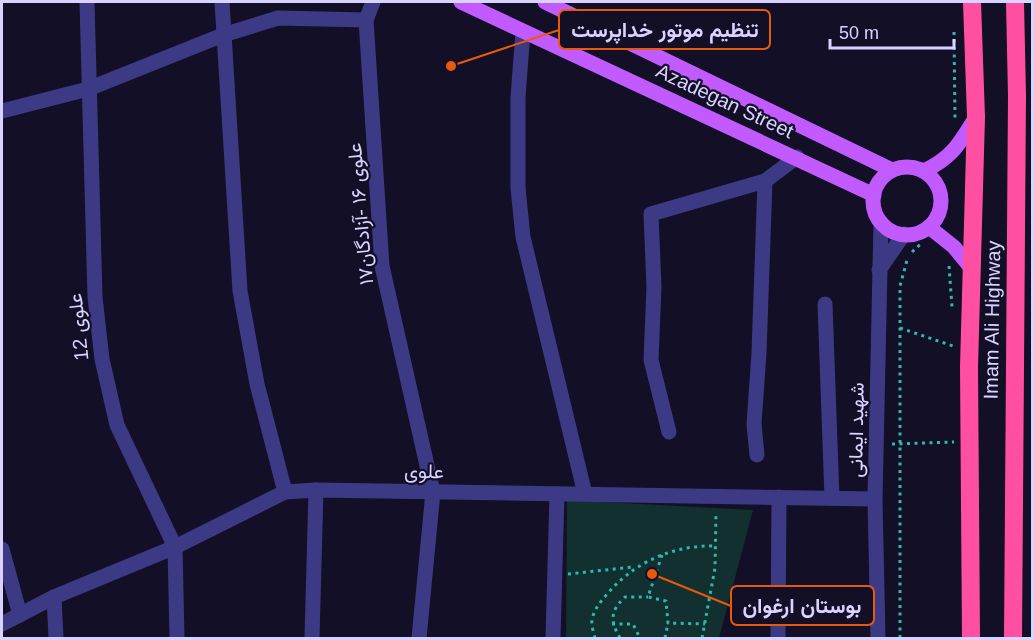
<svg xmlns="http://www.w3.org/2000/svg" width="1034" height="640" viewBox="0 0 1034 640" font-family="Arial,Vazirmatn,sans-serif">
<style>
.green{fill:#12302f}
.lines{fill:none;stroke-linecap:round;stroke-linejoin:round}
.path{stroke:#2fb8b0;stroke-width:3;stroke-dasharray:3 4.5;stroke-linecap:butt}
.minor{stroke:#3d3a85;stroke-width:15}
.major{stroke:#c25bff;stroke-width:15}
.highway{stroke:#ff4fa3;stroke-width:18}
.labels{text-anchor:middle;stroke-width:4.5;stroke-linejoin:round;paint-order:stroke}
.street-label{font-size:20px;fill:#d9d4ff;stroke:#130f26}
.leader{fill:none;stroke:#e8590c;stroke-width:2}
.callout-dot{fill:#e8590c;stroke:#130f26;stroke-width:2}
.callout{fill:#130f26;stroke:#e8590c;stroke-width:2}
.callout-label{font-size:21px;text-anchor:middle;font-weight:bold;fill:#d9d4ff}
</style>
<rect width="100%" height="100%" fill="#130f26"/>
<!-- green -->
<path class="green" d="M567 500 753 510 719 638H566Z"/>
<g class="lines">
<!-- path -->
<g class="path">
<path d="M954 32 955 119"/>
<path d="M912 252 923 242"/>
<path d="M949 266 952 307"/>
<path d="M900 328 953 346"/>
<path d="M892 444 954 442"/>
<path d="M662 555 648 597 666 601 668 623 705 624"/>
<path d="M568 574 633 567"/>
<path d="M612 624H633L640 638"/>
<path d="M595 638C594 633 591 626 592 620 594 609 601 601 608 593 636 561 674 545 715 546"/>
<path d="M620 638C610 621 610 611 625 597H648"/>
<path d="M665 638 668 623"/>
<path d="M702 638 715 568 716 512"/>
<path d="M900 638V286L907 260"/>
</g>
<!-- minor -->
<g class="minor">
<path d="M87 2 95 297 102 359 117 425 175 547 177 638"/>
<path d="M222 2 240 291 257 384 285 492"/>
<path d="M373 2 366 20 382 266 433 492 419 638"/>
<path d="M523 31 518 97V188L523 237 585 494"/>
<path d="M2 111 88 89 223 35 278 18 366 20"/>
<path d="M879 270 904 234"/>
<path d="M825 304 832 498"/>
<path d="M669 432 651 360 654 287 651 214 765 181 797 157"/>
<path d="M757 455 754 424 759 353 765 181"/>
<path d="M2 549 20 615"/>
<path d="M54 597 56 638"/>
<path d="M2 624 54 597 175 547 285 492 316 490 875 499"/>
<path d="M312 638 316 490"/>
<path d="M553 638 557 494"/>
<path d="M778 638 779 497"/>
<path d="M878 638 875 499 881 222"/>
</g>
<!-- major -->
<g class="major">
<path d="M461 2 874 195"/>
<path d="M545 2 892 170"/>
<circle cx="907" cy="201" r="34"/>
<path d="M924 171C953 157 959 144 976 117"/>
<path d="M929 227 954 247 972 269"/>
</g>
<!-- highway -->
<g class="highway">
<path d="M971 638 969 367 976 117 972 2"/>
<path d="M1013 638 1017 96 1015 2"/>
</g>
</g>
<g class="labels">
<!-- street labels -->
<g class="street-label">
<text transform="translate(725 101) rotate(25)" y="7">Azadegan Street</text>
<text transform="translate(360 214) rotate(-95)" y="7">علوی ۱۶ -آزادگان۱۷</text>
<text transform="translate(992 320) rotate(-89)" y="7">Imam Ali Highway</text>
<text transform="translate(78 327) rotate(-96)" y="7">علوی 12</text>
<text transform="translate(856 430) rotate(-89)" y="7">شهید ایمانی</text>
<text transform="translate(424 471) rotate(1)" y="7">علوی</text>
</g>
</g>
<!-- callouts -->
<path class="leader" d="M451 66L559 30M652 574L731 606"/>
<g class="callout-dot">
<circle cx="451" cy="66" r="6"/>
<circle cx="652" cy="574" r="6"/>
</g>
<g class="callout">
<rect x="559" y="10" width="211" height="39" rx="6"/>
<rect x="731" y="586" width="143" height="39" rx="6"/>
</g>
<g class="callout-label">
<text x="665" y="37">تنظیم موتور خداپرست</text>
<text x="802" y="613">بوستان ارغوان</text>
</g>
<!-- border -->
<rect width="1034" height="640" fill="none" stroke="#d9d4ff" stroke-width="6"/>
<!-- scale -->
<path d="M830 39v9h124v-9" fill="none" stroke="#d9d4ff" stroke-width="3"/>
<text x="839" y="39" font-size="18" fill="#d9d4ff" stroke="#130f26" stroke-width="4.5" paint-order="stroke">50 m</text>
</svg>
